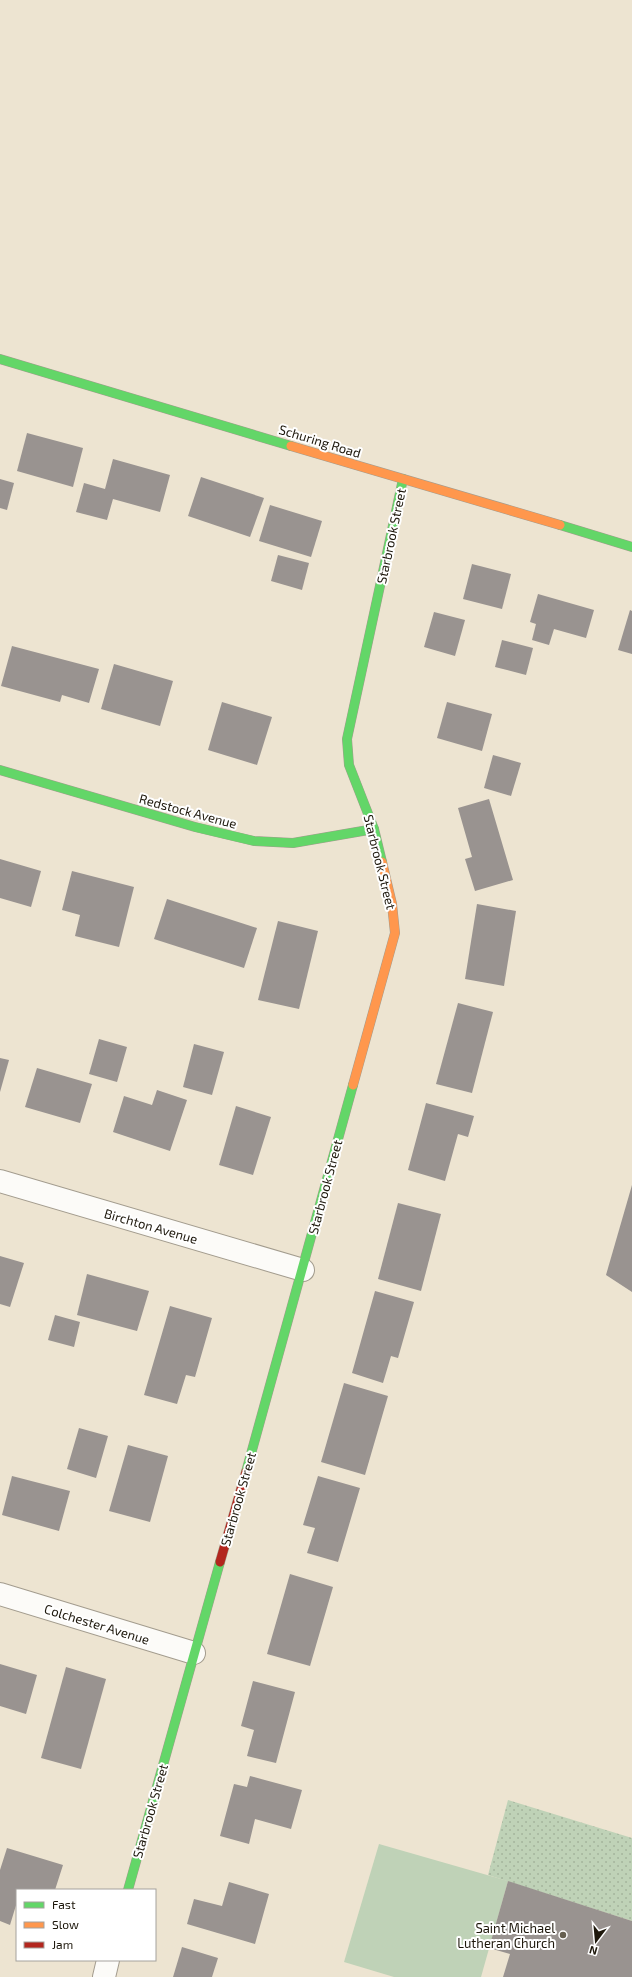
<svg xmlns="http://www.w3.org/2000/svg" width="632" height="1977" viewBox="0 0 632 1977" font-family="'Exo 2',sans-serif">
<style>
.grass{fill:#bfd2b7}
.park{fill:url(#park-dots)}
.building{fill:#999390}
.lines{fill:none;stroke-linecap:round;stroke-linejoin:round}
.street-casing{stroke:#a39c8e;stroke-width:24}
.fast-casing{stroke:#a39c8e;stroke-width:10}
.slow-casing{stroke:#a39c8e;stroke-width:10}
.jam-casing{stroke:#a39c8e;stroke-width:10}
.street{stroke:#fcfbf8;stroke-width:22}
.fast{stroke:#63d668;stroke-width:9}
.slow{stroke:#ff974d;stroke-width:9}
.jam{stroke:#b3261e;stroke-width:9}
.poi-dot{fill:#665f50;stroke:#fff;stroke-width:1.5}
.labels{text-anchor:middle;stroke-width:4;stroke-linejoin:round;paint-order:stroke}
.street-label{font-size:13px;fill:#1d170b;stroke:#fff}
.poi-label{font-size:13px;fill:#1d170b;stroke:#fff;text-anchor:end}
</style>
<defs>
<pattern id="park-dots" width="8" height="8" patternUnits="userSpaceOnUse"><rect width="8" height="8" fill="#bfd2b7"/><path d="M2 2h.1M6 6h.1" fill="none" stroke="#a4b49c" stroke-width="1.8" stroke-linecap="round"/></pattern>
</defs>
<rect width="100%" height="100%" fill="#ede4d1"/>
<!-- grass -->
<path class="grass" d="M379 1844 508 1881 481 1977H394L344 1962Z"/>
<!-- park -->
<path class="park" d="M508 1800 632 1838V1921L488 1875Z"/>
<!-- building -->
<g class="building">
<path d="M27 433 83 448 73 487 17 471Z"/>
<path d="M113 459 170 475 160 512 113 499 107 520 76 512 84 483 105 489Z"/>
<path d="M201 477 264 498 250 537 188 516Z"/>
<path d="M0 479 14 483 7 510 0 508Z"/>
<path d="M270 505 322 521 311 557 259 541Z"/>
<path d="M278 555 309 563 302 590 271 581Z"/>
<path d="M472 564 511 574 502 609 463 599Z"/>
<path d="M538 594 594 610 586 638 554 629 549 645 532 640 536 624 530 622Z"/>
<path d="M630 610 632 611V654L618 650Z"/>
<path d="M434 612 465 620 455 656 424 647Z"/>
<path d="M502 640 533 648 526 675 495 667Z"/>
<path d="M12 646 99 669 89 703 62 695 60 702 1 686Z"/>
<path d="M114 664 173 681 160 726 101 709Z"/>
<path d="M222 702 272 717 257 765 208 750Z"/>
<path d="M447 702 492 714 482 751 437 738Z"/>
<path d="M493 755 521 763 511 796 484 788Z"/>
<path d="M489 799 513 880 475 891 465 859 472 857 458 808Z"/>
<path d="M0 859 41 871 31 907 0 898Z"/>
<path d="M72 871 134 887 119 947 75 936 80 915 62 910Z"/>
<path d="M167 899 257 928 244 968 154 939Z"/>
<path d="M477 904 516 911 504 986 465 979Z"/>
<path d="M278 921 318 931 299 1009 258 1000Z"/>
<path d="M458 1003 493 1012 472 1093 436 1084Z"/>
<path d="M99 1039 127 1047 117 1082 89 1074Z"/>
<path d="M194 1044 224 1052 212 1095 183 1087Z"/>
<path d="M0 1058 9 1060 0 1092Z"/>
<path d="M37 1068 92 1084 80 1123 25 1107Z"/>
<path d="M157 1090 187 1100 170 1151 113 1132 124 1096 152 1105Z"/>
<path d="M426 1103 474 1116 468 1137 458 1134 445 1181 408 1170Z"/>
<path d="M236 1106 271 1117 253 1175 219 1165Z"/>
<path d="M632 1185V1292L606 1275Z"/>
<path d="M398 1203 441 1214 421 1291 378 1279Z"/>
<path d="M0 1256 24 1263 10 1307 0 1304Z"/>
<path d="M87 1274 149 1291 137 1331 77 1315Z"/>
<path d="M375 1291 414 1302 398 1358 391 1356 383 1383 352 1373Z"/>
<path d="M170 1306 212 1318 195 1377 186 1375 177 1404 144 1395Z"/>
<path d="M55 1315 80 1322 74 1347 48 1340Z"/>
<path d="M344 1383 388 1396 365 1475 321 1462Z"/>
<path d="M79 1428 108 1436 96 1478 67 1469Z"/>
<path d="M128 1445 168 1456 150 1522 109 1511Z"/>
<path d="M12 1476 70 1491 59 1531 2 1515Z"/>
<path d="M318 1476 360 1488 338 1562 307 1553 315 1528 303 1525Z"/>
<path d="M290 1574 333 1587 310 1666 267 1654Z"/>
<path d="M0 1664 37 1675 26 1714 0 1706Z"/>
<path d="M66 1667 106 1679 81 1769 41 1758Z"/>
<path d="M253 1681 295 1692 276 1763 247 1756 254 1730 241 1726Z"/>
<path d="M250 1776 302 1790 291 1829 255 1819 249 1844 220 1836 234 1784 247 1787Z"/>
<path d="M7 1848 63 1865 55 1890H17V1902L10 1925 0 1921V1870Z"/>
<path d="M508 1881 632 1921V1977H503L510 1954 489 1948Z"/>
<path d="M229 1882 269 1894 255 1944 187 1924 194 1899 222 1906Z"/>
<path d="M182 1947 218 1958 212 1977H173Z"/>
</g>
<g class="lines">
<defs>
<g id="street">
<path d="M0 1181 303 1270"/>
<path d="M0 1594 194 1653"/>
<path d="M104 1977 108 1960"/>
</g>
<g id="fast">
<path d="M0 359 291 446"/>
<path d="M560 525 632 547"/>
<path d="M0 770 195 827 254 841 293 843 374 829"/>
<path d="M382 862 374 829 349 765 347 739 403 479"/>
<path d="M246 1472 353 1085"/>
<path d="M128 1890 220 1562"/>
</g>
<g id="slow">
<path d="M291 446 560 525"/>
<path d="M353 1085 395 933 392 904 382 862"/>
</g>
<path id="jam" d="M220 1562 246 1472"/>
</defs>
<!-- street casing -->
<use href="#street" class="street-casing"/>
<!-- fast casing -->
<use href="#fast" class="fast-casing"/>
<!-- slow casing -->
<use href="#slow" class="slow-casing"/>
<!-- jam casing -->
<use href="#jam" class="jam-casing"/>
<!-- street -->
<use href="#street" class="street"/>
<!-- fast -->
<use href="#fast" class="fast"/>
<!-- slow -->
<use href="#slow" class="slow"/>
<!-- jam -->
<use href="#jam" class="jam"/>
</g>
<!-- markers -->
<circle class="poi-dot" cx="563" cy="1935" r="4"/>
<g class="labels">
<!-- street labels -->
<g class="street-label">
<text transform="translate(320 441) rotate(17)" y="5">Schuring Road</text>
<text transform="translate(391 536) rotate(-78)" y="5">Starbrook Street</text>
<text transform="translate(188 811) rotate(15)" y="5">Redstock Avenue</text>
<text transform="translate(380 862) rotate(76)" y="5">Starbrook Street</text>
<text transform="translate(325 1187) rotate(-75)" y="5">Starbrook Street</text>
<text transform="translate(151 1226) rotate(16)" y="5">Birchton Avenue</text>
<text transform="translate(238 1499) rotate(-74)" y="5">Starbrook Street</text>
<text transform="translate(97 1624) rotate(17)" y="5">Colchester Avenue</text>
<text transform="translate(150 1811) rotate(-74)" y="5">Starbrook Street</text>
</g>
<!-- poi labels -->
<g class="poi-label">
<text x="555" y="1933">Saint Michael<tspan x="555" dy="15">Lutheran Church</tspan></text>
</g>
</g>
<!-- legend -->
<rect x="16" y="1889" width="140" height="72" fill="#ffffff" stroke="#a5a29d"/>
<rect x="24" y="1902" width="20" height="6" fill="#63d668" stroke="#a5a29d"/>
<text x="52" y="1909" font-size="12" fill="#1d170b">Fast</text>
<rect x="24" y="1922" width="20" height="6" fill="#ff974d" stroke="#a5a29d"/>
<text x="52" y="1929" font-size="12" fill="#1d170b">Slow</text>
<rect x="24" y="1942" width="20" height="6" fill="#b3261e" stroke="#a5a29d"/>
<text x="52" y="1949" font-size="12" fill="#1d170b">Jam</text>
<!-- north arrow -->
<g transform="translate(596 1941) rotate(196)" stroke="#ffffff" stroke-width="3" paint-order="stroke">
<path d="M0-3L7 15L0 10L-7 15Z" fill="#1d170b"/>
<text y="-6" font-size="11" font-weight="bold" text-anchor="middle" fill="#1d170b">N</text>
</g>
</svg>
